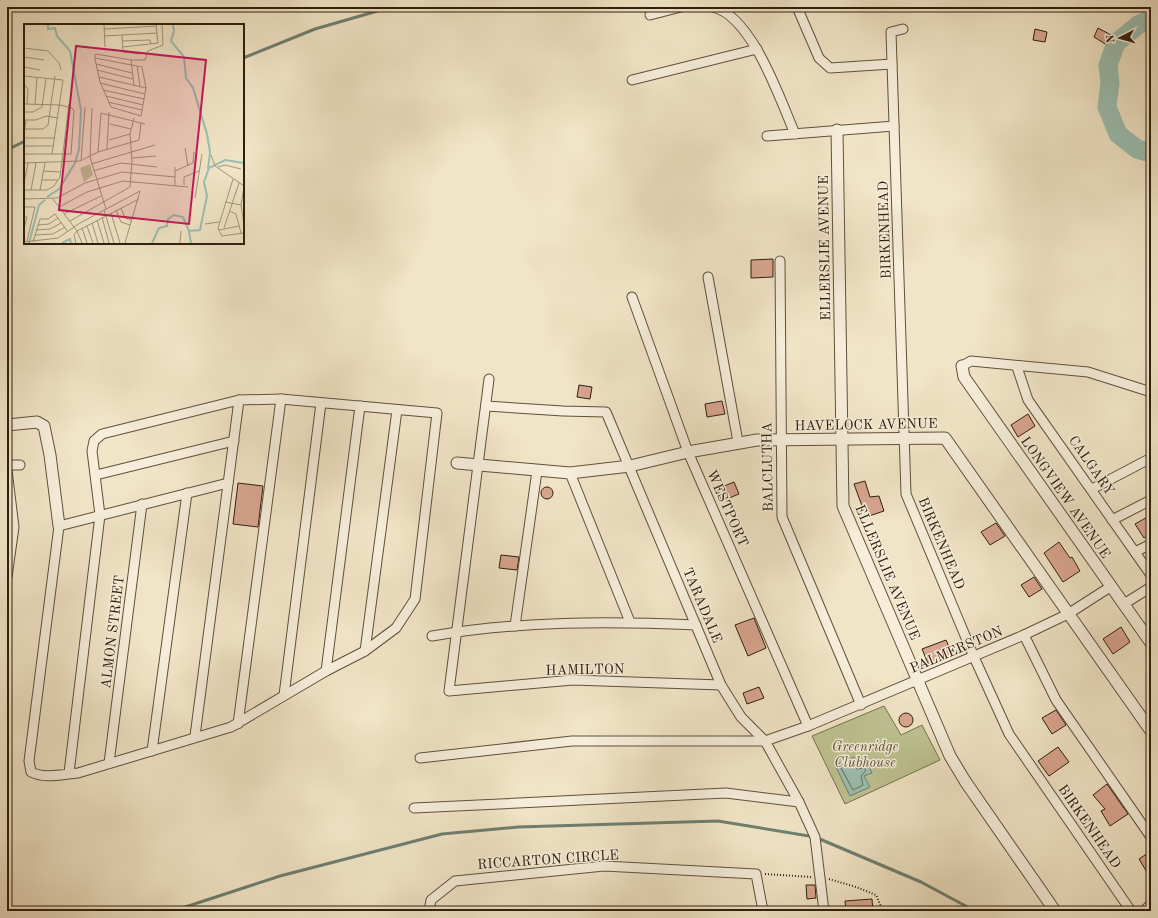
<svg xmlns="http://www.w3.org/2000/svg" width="1158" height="918" viewBox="0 0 1158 918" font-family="'Old Standard TT',serif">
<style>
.green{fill:#bec392;stroke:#767050}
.water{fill:#9bbfb1;stroke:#6f7f70}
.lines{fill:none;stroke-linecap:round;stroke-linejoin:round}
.shore{stroke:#646e60;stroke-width:1}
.stream{stroke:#6f7f70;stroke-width:3}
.river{stroke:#9bbfb1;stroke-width:19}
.building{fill:#d9a590;stroke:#2e1e0e}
.minor-casing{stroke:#5f503c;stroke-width:11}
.tertiary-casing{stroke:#5f503c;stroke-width:13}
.path{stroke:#2e1e0e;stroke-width:2;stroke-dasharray:1 2;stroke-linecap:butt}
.minor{stroke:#f6eedb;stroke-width:9}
.tertiary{stroke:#f6eedb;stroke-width:11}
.labels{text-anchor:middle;stroke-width:3;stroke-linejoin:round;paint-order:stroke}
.street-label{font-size:14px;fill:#2e1e0e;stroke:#f6eedb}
.park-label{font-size:14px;font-style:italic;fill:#595036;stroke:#f6eedb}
.inset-river{fill:none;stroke:#9bbfb1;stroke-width:2}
.inset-road{fill:none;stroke:#a3957d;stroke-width:1}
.view{fill:#c2185b;fill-opacity:0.15;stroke:#c2185b;stroke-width:2}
.inset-edge{fill:none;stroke:#2e1e0e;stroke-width:2}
</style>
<rect width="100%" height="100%" fill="#f1e5c7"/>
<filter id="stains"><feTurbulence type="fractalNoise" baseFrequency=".005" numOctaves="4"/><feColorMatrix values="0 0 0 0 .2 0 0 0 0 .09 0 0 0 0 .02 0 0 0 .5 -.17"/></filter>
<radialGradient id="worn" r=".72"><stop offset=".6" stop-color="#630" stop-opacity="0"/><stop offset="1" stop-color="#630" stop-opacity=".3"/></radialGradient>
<!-- green -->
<path class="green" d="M884 706 901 735 922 725 940 760 845 804 812 736Z"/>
<!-- water -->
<path class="water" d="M854 757 859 765 867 762 872 773 864 776 870 787 850 796 835 765Z"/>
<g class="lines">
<!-- shore -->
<path class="shore" d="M852 762 857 769 864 768 866 770 861 776 863 785 853 790 841 768Z"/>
<!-- stream -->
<g class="stream">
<path d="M243 58 315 29 381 10 385 7"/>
<path d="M7 150 25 141"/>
<path d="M173 911 280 876 442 834 518 827 718 821 815 837 921 882 975 911"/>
</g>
<!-- river -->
<path class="river" d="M1151 19 1138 25 1116 43 1108 65 1110 83 1107 107 1118 134 1137 149 1151 153"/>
</g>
<!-- building -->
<g class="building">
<path d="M1098 28 1111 35 1107 45 1094 37Z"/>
<path d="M1035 29 1047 32 1045 42 1033 40Z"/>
<path d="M773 259V277L751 278V260Z"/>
<path d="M579 385 592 387 590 399 577 397Z"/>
<path d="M722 401 725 414 707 417 705 404Z"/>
<path d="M1028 414 1035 426 1018 437 1011 425Z"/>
<path d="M865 481 870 497 879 496 884 511 866 517 854 484Z"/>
<path d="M734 482 739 494 722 501 717 489Z"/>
<path d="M238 483 263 486 258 527 233 524Z"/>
<circle cx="547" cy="493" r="6"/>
<path d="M1151 515V534L1144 538 1135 524Z"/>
<path d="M996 523 1005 536 990 545 981 532Z"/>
<path d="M1059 542 1070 558 1072 557 1080 571 1063 582 1044 553Z"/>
<path d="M501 555 519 557 517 570 499 568Z"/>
<path d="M1034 577 1042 589 1029 597 1021 585Z"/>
<path d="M754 618 766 648 748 656 735 625Z"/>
<path d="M1121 627 1130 642 1113 654 1103 639Z"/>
<path d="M946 640 953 656 929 666 922 649Z"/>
<path d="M759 687 764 698 747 704 743 693Z"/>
<path d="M1056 710 1066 725 1052 734 1042 718Z"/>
<circle cx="906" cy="720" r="7"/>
<path d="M1058 747 1069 762 1049 776 1038 761Z"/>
<path d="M1107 784 1128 814 1110 826 1101 811 1105 809 1093 795Z"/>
<path d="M1151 851V879L1139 859Z"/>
<path d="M806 885H815L816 898 807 899Z"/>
<path d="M872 899 873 911H846L845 901Z"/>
</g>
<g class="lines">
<defs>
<g id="minor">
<path d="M713 7C752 16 780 99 795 134"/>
<path d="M797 7 819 58 830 68 892 64"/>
<path d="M650 15 681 7"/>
<path d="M903 29 891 32 906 494 974 657 1009 734 1131 911"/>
<path d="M632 80 757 49"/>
<path d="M767 136 894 126"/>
<path d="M780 261 782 517 861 705"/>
<path d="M708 277 738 442"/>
<path d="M632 297 688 452 808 726"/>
<path d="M962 366 971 361 1088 372 1151 392"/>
<path d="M1017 367 1028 400 1151 575"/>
<path d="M489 379 449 691 573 680 721 685"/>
<path d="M486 406 563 411 606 412 721 685 741 717 765 741 799 802 815 837 824 911"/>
<path d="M7 465H20"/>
<path d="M7 470 14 527 7 577"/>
<path d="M570 473 630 622"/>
<path d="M96 475 234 441"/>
<path d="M1092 489 1151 458"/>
<path d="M1112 520 1151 500"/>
<path d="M1135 552 1151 544"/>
<path d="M1124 604 1151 587"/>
<path d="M515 626 537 471"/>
<path d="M1024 635 1056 700 1151 837"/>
<path d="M432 636C519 621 608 621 696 625"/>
<path d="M365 651 397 410"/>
<path d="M326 671 360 406"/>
<path d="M284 695 321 403"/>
<path d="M238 724 281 399"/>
<path d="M195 736 239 400"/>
<path d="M152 751 187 493"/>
<path d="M420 758 572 741H765L808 726 1024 635 1068 614 1110 587"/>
<path d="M109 763 142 504"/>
<path d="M69 773 100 515 92 451 94 441 102 434 239 400 281 399 437 413 415 599 396 628 365 651 326 671 231 727 78 773C63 774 44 779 31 772L29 761 59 526 228 483"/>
<path d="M414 808 726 793 799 802"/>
<path d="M429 911 431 900 455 881 604 866 756 874 763 911"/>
<path d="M1144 911 1151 904"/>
</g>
<g id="tertiary">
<path d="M837 130 843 506 950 756 965 781 1055 911"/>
<path d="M962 366 964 377 1151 643"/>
<path d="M7 425 37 422 44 426 50 455 59 526"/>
<path d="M457 463 570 473 630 466 688 452 757 440 945 438 1151 731"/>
</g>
</defs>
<!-- minor casing -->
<use href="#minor" class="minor-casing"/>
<!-- tertiary casing -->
<use href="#tertiary" class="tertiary-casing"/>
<!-- path -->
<g class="path">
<path d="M765 874 811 877"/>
<path d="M829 879 856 887 876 895 883 911"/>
</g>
<!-- minor -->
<use href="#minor" class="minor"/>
<!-- tertiary -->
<use href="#tertiary" class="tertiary"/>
</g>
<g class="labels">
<!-- street labels -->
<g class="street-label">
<text transform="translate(884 230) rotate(-92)" y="5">BIRKENHEAD</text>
<text transform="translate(824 248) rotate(-91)" y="5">ELLERSLIE AVENUE</text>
<text transform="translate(866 424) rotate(-1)" y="5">HAVELOCK AVENUE</text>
<text transform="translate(1092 465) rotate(55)" y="5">CALGARY</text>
<text transform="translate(767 467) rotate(-91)" y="5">BALCLUTHA</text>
<text transform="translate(1066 497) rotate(55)" y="5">LONGVIEW AVENUE</text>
<text transform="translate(728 508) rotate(66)" y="5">WESTPORT</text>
<text transform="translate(942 543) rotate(67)" y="5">BIRKENHEAD</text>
<text transform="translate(888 572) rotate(67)" y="5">ELLERSLIE AVENUE</text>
<text transform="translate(703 605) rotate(67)" y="5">TARADALE</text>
<text transform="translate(112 632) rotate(-83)" y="5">ALMON STREET</text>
<text transform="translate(956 649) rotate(-23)" y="5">PALMERSTON</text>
<text transform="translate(585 669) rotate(-1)" y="5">HAMILTON</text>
<text transform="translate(1090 826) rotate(55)" y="5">BIRKENHEAD</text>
<text transform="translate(548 859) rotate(-4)" y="5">RICCARTON CIRCLE</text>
</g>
<!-- park labels -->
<g class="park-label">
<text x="865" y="751">Greenridge<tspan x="865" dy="16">Clubhouse</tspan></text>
</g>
</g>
<!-- overview -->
<g transform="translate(24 24)">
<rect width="220" height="220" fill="#f1e5c7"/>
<path d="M66 140 69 151 60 158 56 144Z" fill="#bec392"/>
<path class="inset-river" d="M149 1 150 7 147 17 160 33 162 54 169 64 183 110 186 128 184 145M23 173 35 165 51 139 55 125 57 86 46 27 33 12 31 4 24 5V1M165 207 167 219M5 219 15 181 21 176M38 219 46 215 47 219M128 219 135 204 143 202 144 195 150 191 159 193 165 207 176 206 183 172 180 158 185 144 201 136 220 139"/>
<path class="inset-road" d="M80 1 81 23M80 5 133 2M98 11 99 28 116 30M80 12 133 9M98 17 126 16 127 20M99 23 134 19 132 1M0 24 24 27 35 39 37 46M0 33 20 36M71 34 118 43 122 64 117 92 87 83 76 58 71 35V31L72 30 107 36H121L124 27 139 21 138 1M107 36 110 61M72 40 108 49M113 42 116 62M0 43 16 46M73 46 109 55M0 52 39 56 28 130M75 53 122 64M76 59 121 70M0 60 4 65 3 80M79 66 120 75M82 72 119 81M84 78 118 86M0 80 36 81 48 84 50 87 47 130H0M11 80 13 53M68 84 66 133 82 185M0 88H9L18 83 22 55M0 96H12L22 92 34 94M86 100 107 105M0 105H19L24 101 31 52M0 111 2 96M0 114H30M85 116 106 110M0 122H29M161 124 164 142M83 125 85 88M74 128 77 89 121 100M187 131 191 142 220 162M108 134 132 132M57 137 61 83M0 139 56 137 74 128 115 116 117 99M67 140 131 121M194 143 201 141 217 145M19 147 37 148M69 147 97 139 133 143M151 147 169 139 170 128M209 155 194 204 198 212 220 209M18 156H34M0 159 4 139M151 161V143M160 161V153L175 147M220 163 217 181 220 200M0 166H23L30 162 36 153 45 80M7 166 12 139M16 166 21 139M171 174 178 130M0 175 33 174 61 159 98 148 151 153M29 175 53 207 58 219M201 178 217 181M0 183H11L3 217M35 183 63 168 99 157 164 163M97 184 101 194 108 196M80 186 90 219M92 186 97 198 106 201M205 187 212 190 217 209M87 189 96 219M40 190 77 172M0 193H3L0 205M78 193 85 219M73 196 80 219M46 197 106 163 108 137 106 110 110 94M68 199 74 219M181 200 195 198M14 201 25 200 34 194M63 202 69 219M58 204 63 219M200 204 215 159M12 206 26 205 37 199M195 206 215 202M11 211 29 210 41 203M0 218 34 214 56 199 116 167 101 219M9 218 16 195H24L31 190 44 208M52 219 50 211 53 207 115 175M156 219 157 207"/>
<path class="view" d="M52 22 182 36 165 200 35 186Z"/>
<rect width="220" height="220" class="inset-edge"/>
</g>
<!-- margin -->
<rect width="1158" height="918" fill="none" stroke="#f1e5c7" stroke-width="24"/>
<rect x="8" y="8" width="1142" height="902" fill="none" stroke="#2e1e0e" stroke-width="2"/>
<rect x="12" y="12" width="1134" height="894" fill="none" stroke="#2e1e0e"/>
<!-- north arrow -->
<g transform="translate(1120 38) rotate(264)" stroke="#f6eedb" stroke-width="3" paint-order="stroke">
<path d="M0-3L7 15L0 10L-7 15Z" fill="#2e1e0e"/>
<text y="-6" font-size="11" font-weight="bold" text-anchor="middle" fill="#2e1e0e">N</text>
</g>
<rect width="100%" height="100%" filter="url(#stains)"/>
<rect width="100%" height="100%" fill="url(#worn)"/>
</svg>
